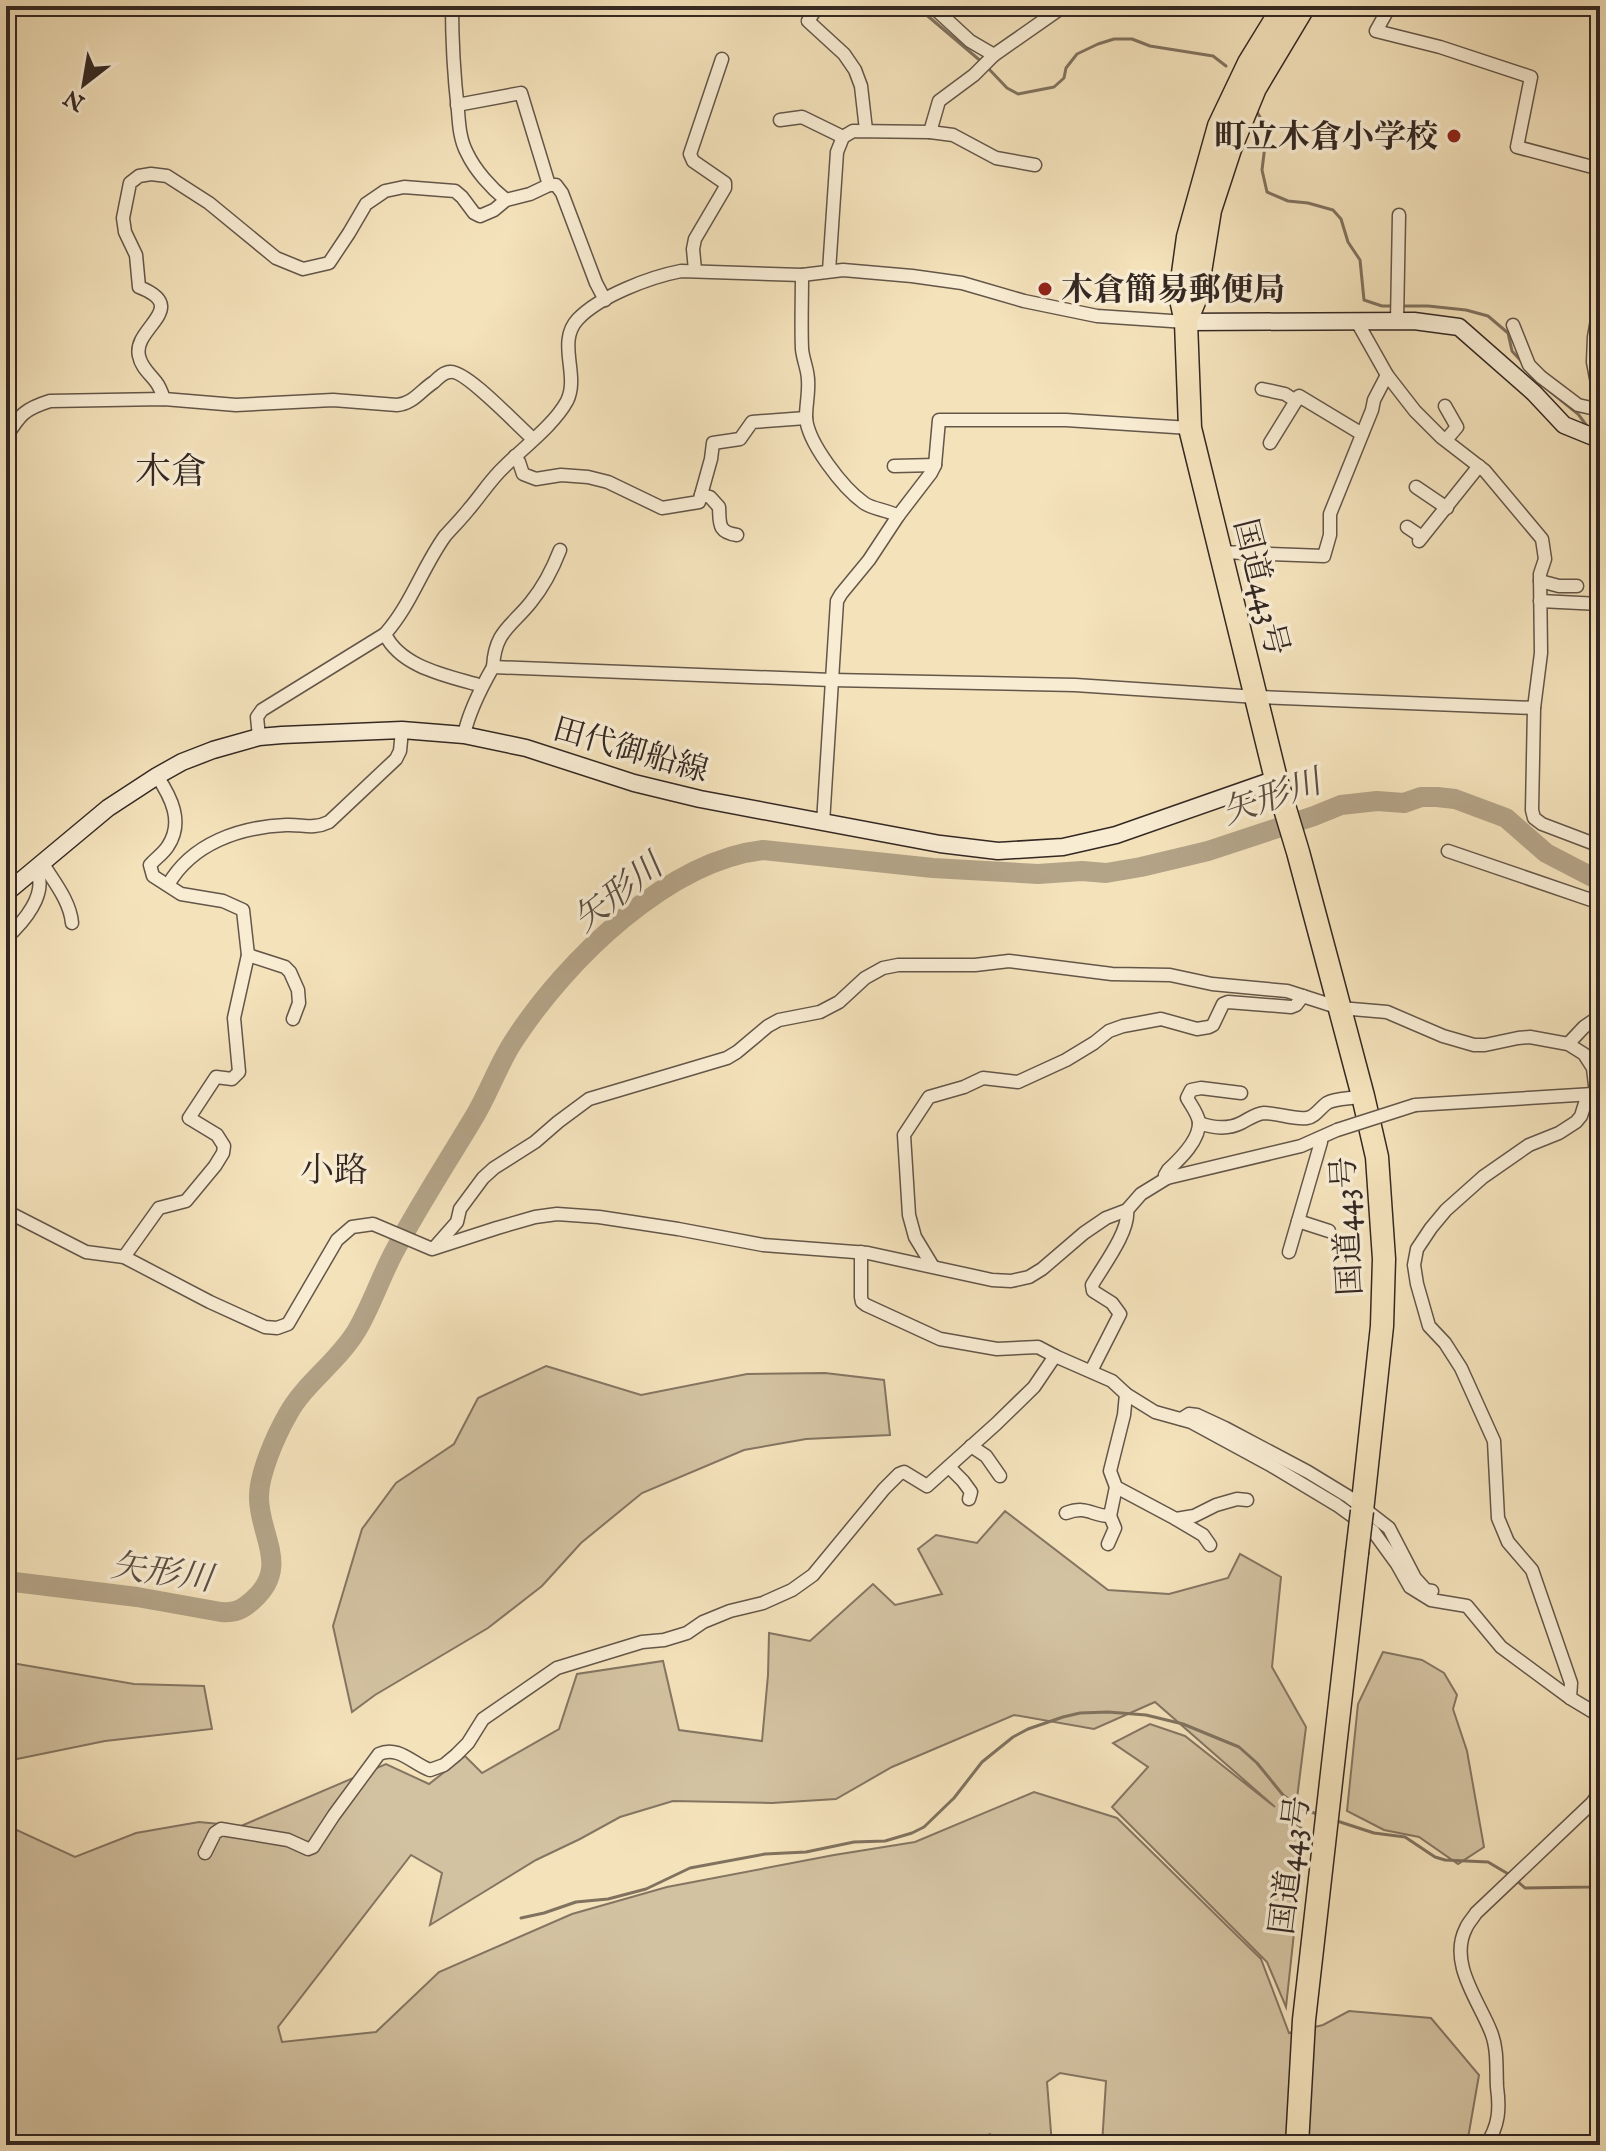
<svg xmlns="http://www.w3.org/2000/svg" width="1606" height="2151" viewBox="0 0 1606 2151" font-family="'IM FELL English','Noto Serif JP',serif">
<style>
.green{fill:#d3c2a1;stroke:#847562;stroke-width:2}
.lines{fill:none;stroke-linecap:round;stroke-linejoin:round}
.stream{stroke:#80725f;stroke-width:3}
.river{stroke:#b3a387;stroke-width:20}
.street-casing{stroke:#645649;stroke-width:15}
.secondary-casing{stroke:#342823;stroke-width:19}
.highway-casing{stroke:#342823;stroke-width:25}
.street{stroke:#f8ecd3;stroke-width:12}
.secondary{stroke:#f8ecd3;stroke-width:16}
.highway{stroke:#f4e2bb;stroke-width:22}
.street-bridge-casing{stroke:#645649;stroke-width:15;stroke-linecap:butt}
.highway-bridge-casing{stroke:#342823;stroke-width:25;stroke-linecap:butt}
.street-bridge{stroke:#f8ecd3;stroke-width:12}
.highway-bridge{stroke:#f4e2bb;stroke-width:22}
.poi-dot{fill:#8f2418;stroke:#f8ecd3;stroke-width:3}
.labels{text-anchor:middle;stroke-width:7;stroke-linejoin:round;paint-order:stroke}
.poi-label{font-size:32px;font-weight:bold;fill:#342823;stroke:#f8ecd3;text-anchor:end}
.street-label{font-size:32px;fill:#342823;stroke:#f8ecd3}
.water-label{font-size:34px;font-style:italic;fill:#5a4d41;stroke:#f8ecd3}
.neighbourhood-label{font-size:34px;fill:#342823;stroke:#f8ecd3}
.quarter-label{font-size:36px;fill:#342823;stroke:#f8ecd3}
</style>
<rect width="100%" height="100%" fill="#f4e2bb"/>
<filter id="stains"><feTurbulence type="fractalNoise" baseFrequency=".0025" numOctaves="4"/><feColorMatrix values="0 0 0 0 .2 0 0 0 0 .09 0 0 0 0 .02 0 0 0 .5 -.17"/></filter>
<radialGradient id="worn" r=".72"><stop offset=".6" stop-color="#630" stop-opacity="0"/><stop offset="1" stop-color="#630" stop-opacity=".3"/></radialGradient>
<!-- green -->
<g class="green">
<path d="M546 1366 641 1395 747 1374 825 1373 884 1380 890 1435 806 1439 744 1450 642 1493 581 1543 542 1586 488 1628 375 1695 352 1712 333 1626 362 1529 396 1483 454 1444 478 1398Z"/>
<path d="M1005 1511 1108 1590 1169 1594 1228 1578 1240 1554 1281 1577 1272 1667 1306 1727 1294 1822 1305 1831 1286 2007 1267 1962 1112 1807 1148 1767 1113 1743 1150 1724 1185 1736 1275 1807 1155 1702 1094 1729 1014 1715 892 1767 836 1799 772 1803 673 1801 620 1817 580 1839 536 1860 430 1925 442 1873 411 1855 278 2027 282 2042 376 2032 439 1972 572 1914 667 1887 834 1855 915 1842 1034 1792 1117 1818 1261 1959 1289 2033 1323 2025 1349 2011 1431 2018 1479 2075 1467 2144 1102 2145 1106 2081 1060 2073 1047 2082 1052 2145H1005L990 2134 959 2145H6V1825L75 1857 136 1833 199 1822 241 1826 386 1764 429 1784 465 1756 482 1773 559 1729 577 1674 663 1661 679 1730 762 1741 768 1675 769 1633 810 1641 873 1584 895 1605 942 1594 918 1549 936 1535 977 1543Z"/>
<path d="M1383 1652 1422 1660 1444 1673 1457 1695 1453 1709 1467 1751 1484 1847 1458 1864 1419 1837 1384 1830 1347 1811 1358 1704Z"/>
<path d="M6 1662 134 1684 204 1686 212 1729 105 1741 17 1759 6 1757Z"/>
</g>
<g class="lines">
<!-- stream -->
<g class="stream">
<path d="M916 6 983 63"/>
<path d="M988 68 1007 88 1018 94 1054 87 1064 78 1066 68 1077 54 1098 44 1114 39H1132L1150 46 1213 56 1226 66"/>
<path d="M1257 112 1267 129 1262 170 1267 192 1288 201 1308 203 1333 210 1341 219 1348 242 1360 260 1364 300 1382 306H1392"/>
<path d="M1400 306H1428L1466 310 1488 316 1508 333 1512 351 1522 362"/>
<path d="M1546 388 1578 414 1587 426"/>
<path d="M1334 1820 1374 1833 1405 1837 1435 1857 1445 1860 1488 1862 1510 1875"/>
<path d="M1516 1880 1525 1888 1589 1887 1600 1885"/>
<path d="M521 1918 544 1913 576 1902 608 1899 646 1889 690 1868 765 1854 806 1852 854 1842 885 1841 912 1833 924 1827 954 1798 982 1762 1013 1737 1028 1729 1063 1717 1080 1713 1108 1712 1146 1715 1183 1724 1239 1747 1257 1763 1283 1795 1300 1808 1320 1815"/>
</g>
<!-- river -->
<path class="river" d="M6 1581 137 1597 221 1612C235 1613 242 1610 253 1600 290 1567 260 1537 259 1499 258 1475 276 1435 288 1414 305 1383 338 1362 357 1330 371 1306 380 1279 393 1254 418 1207 446 1164 473 1119 489 1093 498 1064 515 1039 566 961 667 861 763 850L933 868 1038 874 1082 871 1106 873 1141 867 1208 851 1314 816 1341 805 1377 801 1404 803 1421 797H1437L1455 799 1506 818 1546 853 1596 879 1600 880"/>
<defs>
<g id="street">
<path d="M452 6C452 41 454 76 458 111 459 125 460 140 467 153 475 170 491 188 506 200"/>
<path d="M818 6 808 21 844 54 855 70 861 86 866 130"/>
<path d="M932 6 970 41 994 55"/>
<path d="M1390 6 1376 31 1440 47 1531 77 1517 147 1600 169"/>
<path d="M457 105 521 93 549 185"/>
<path d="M780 120 802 117 843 137"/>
<path d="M930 132 953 135 996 158 1035 165"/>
<path d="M695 270 693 249 695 239 725 188V183L693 161 690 154 722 59"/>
<path d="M829 271 837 152 843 137 853 131 930 132 939 101 974 75 994 55 1064 6"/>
<path d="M802 275C802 300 801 325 802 349 803 360 808 370 808 380 809 392 806 405 806 417 807 442 843 488 864 503 874 510 886 509 898 516"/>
<path d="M1600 303 1594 337 1593 362 1600 399"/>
<path d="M1356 320 1387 375 1415 411 1441 437 1485 471 1542 539 1545 559 1540 574 1541 653 1534 708 1532 810 1534 818 1542 824 1600 846"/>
<path d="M1397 321 1399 215"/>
<path d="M1513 325 1529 365 1541 377 1578 405 1600 410"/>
<path d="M1262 389 1285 394 1296 401"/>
<path d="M164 399C162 393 160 387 156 382 150 374 141 367 139 356 132 328 192 308 139 287L136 255 125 232 123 218 130 183 139 176 151 174 167 176 209 203 276 258 303 269 329 263 349 233 366 204 385 191 404 187 455 191 462 197 474 213 480 216 494 210 506 200 530 194 549 185H556L562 193 596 283 605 300"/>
<path d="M1445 406 1457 427 1446 440"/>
<path d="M6 437C20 415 24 409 50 401L164 399 236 405 333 400 397 405C413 404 421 390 434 382 438 378 444 372 450 372 465 369 519 427 533 439"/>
<path d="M1270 443 1299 396 1362 434"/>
<path d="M515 456 519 462 523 474 536 479 561 475 588 477 608 482 662 508 699 502 711 459 713 443 740 439 752 422 806 418"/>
<path d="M894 466 935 465"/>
<path d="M1416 487 1447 508"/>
<path d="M701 495 710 497 719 507C720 523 717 532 737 535"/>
<path d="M1407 527 1422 537"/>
<path d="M1419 541 1479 466"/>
<path d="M1220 552 1324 556 1330 535V514L1372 410 1374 400 1387 375"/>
<path d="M1540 581 1559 586H1577"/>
<path d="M1540 601 1600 604"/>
<path d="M385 634C401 668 449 676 482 686"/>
<path d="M493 667C495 631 511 627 531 602 544 586 553 568 560 550"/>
<path d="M464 735C469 711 481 688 493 667L832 680 1075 685 1257 697 1534 708"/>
<path d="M259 737 257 717 262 710 385 634C411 605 422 568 445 536 453 527 462 518 469 509 481 495 491 479 504 467 523 448 554 425 567 401 580 375 556 342 578 319 600 296 650 277 681 271L802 275 843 270 912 276 962 283 1024 301 1097 316 1186 322"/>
<path d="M823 823 837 601 841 594 869 560 898 516 931 473 935 465 939 420H1066L1190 428"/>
<path d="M1448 851 1600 903"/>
<path d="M43 864C54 882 70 901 72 923"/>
<path d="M168 885C192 843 240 827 286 825 303 824 312 830 329 822L396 759 400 751 402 730"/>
<path d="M6 938C23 923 49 893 36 870"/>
<path d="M248 955 285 967 290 972 298 990 299 1003 293 1019"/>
<path d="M1568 1044 1584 1027 1600 1016"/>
<path d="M1415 1105 1593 1094"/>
<path d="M1199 1123C1213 1128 1227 1130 1241 1123 1249 1119 1255 1114 1264 1113 1278 1113 1294 1120 1307 1118 1315 1117 1320 1108 1327 1103 1336 1098 1352 1099 1363 1096"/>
<path d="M1167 1178 1165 1175 1168 1170C1180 1159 1200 1140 1199 1122 1198 1114 1191 1105 1187 1098L1191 1090 1201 1088 1241 1093"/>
<path d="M6 1211 86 1252 124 1257 210 1302 265 1327 277 1328 288 1324 337 1240 352 1227 373 1224 432 1249 497 1228 535 1217 557 1214 599 1217 678 1229 763 1245 868 1253 992 1280 1011 1281 1029 1277 1042 1269 1084 1233 1106 1218 1127 1210 1141 1194 1167 1178 1301 1146 1337 1130"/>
<path d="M1298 1221 1329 1231"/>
<path d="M435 1247 457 1222 460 1209 483 1178 494 1168 535 1142 558 1122 589 1099 727 1058 737 1052 768 1026 779 1020 820 1012 839 1002 865 978 883 968 898 965H975L1009 961 1112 974 1170 975 1212 984 1287 991 1340 1008 1387 1012 1443 1036 1474 1045H1485L1518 1038 1530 1037 1568 1044 1584 1054 1593 1068 1596 1094"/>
<path d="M861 1252V1297L862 1302 866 1305 940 1339 997 1349 1038 1347 1055 1356"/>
<path d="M1289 1252 1321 1142V1138"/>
<path d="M124 1257 159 1208 186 1201 215 1166 223 1153 224 1146 217 1135 189 1118 216 1077 232 1079 239 1072 234 1018 248 955 243 910 223 901 181 894 153 876 150 865C156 858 163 854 168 846 184 822 171 797 157 776"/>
<path d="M932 1265 915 1237 909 1215 904 1135 929 1097 964 1087 983 1078 1018 1082 1066 1060 1094 1043 1109 1031 1123 1026 1161 1019 1197 1029 1209 1027 1213 1025 1223 1004 1228 1002 1291 1007 1296 1005 1303 996"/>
<path d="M1091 1371 1120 1314 1112 1303 1093 1291 1092 1285C1103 1266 1130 1231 1127 1210"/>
<path d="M1126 1394 1124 1415 1110 1471 1116 1487 1176 1519 1194 1516 1216 1505 1237 1499 1247 1500"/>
<path d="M1181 1419 1189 1414 1197 1415 1225 1428 1308 1472 1349 1497 1389 1528 1415 1578 1426 1590 1432 1591"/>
<path d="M971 1446 986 1456 1000 1476"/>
<path d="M949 1467 963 1481 971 1492 969 1499"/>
<path d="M1066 1513C1088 1505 1091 1516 1110 1516L1116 1487"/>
<path d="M1176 1519 1203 1535 1210 1545"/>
<path d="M1108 1544 1115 1528 1110 1516"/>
<path d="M1570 1698 1571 1683 1532 1570 1508 1542 1498 1518 1494 1441 1461 1368 1445 1343 1429 1326 1417 1284 1414 1265 1417 1249 1431 1228 1446 1210 1483 1177 1529 1145 1559 1133 1576 1122 1581 1116 1586 1100 1596 1094"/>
<path d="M205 1853 215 1833 221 1829 288 1840 308 1849 313 1847 334 1815 379 1754C398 1745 413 1764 430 1770L444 1765 456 1755 468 1743 483 1719 557 1668 642 1642 664 1640 687 1633 703 1622 730 1611 763 1603 792 1590 813 1575 884 1489 899 1474 904 1472 927 1486 996 1424 1034 1387 1055 1356 1112 1381 1126 1394 1155 1412 1191 1422 1272 1466 1337 1505 1373 1531 1397 1564 1410 1587 1431 1600 1467 1606 1501 1647 1570 1698 1600 1716"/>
<path d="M1486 2145C1499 2126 1500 2109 1497 2087 1496 2069 1498 2049 1491 2032 1479 2001 1448 1963 1466 1928 1468 1923 1473 1918 1476 1913L1592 1803 1600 1792"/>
</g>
<g id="secondary">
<path d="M1186 322 1414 321 1459 327 1534 393 1564 425 1591 436 1600 437"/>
<path d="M6 893 108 808 157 776 182 762 213 750 259 737 282 735 402 730 464 735 526 748 634 783 700 799 940 844 998 851 1063 847 1116 835 1276 779"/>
</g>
<g id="highway">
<path d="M1284 6 1249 63 1219 126 1188 237 1180 295 1186 322 1190 428 1276 779 1298 852 1332 979 1363 1096 1377 1157 1384 1259 1382 1326 1362 1511"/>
<path d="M1186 321 1196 297 1210 210 1230 149 1255 88 1304 6"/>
<path d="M1297 2145 1304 2020 1357 1553"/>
</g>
</defs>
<!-- street casing -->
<use href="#street" class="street-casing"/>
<!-- secondary casing -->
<use href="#secondary" class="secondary-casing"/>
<!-- highway casing -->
<use href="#highway" class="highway-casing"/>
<!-- street -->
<use href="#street" class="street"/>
<!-- secondary -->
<use href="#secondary" class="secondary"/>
<!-- highway -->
<use href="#highway" class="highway"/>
<defs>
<path id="street-bridge" d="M1337 1130 1415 1105"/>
<path id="highway-bridge" d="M1357 1553 1362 1511"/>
</defs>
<!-- street-bridge casing -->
<use href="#street-bridge" class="street-bridge-casing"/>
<!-- highway-bridge casing -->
<use href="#highway-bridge" class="highway-bridge-casing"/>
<!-- street-bridge -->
<use href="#street-bridge" class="street-bridge"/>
<!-- highway-bridge -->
<use href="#highway-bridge" class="highway-bridge"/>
</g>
<!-- markers -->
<g class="poi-dot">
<circle cx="1454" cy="136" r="8"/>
<circle cx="1045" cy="289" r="8"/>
</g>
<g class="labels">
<!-- poi labels -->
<g class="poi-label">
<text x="1438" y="147">町立木倉小学校</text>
<text x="1061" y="300" text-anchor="start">木倉簡易郵便局</text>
</g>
<!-- street labels -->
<g class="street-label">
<text transform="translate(1262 587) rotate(76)" y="11">国道443号</text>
<text transform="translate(631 749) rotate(16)" y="11">田代御船線</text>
<text transform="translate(1346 1226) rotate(-93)" y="11">国道443号</text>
<text transform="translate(1289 1865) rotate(-83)" y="11">国道443号</text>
</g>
<!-- water labels -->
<g class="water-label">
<text transform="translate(1271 796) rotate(-19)" y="12">矢形川</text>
<text transform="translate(617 892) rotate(-38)" y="12">矢形川</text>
<text transform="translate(162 1571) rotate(8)" y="12">矢形川</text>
</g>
<!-- neighbourhood labels -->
<g class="neighbourhood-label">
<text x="334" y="1181">小路</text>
</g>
<!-- quarter labels -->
<g class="quarter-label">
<text x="171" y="483">木倉</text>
</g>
</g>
<!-- margin -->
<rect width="1606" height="2151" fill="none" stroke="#f4e2bb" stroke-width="32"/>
<rect x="8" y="8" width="1590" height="2135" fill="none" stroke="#342823" stroke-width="4"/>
<rect x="16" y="16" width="1574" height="2119" fill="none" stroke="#342823" stroke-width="2"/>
<!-- north arrow -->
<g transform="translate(84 84) rotate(211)" stroke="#f8ecd3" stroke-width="6" paint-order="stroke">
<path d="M0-6L14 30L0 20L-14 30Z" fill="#342823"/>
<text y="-12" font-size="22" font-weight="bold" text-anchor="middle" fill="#342823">N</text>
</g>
<rect width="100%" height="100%" filter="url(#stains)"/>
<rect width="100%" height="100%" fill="url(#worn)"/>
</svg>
